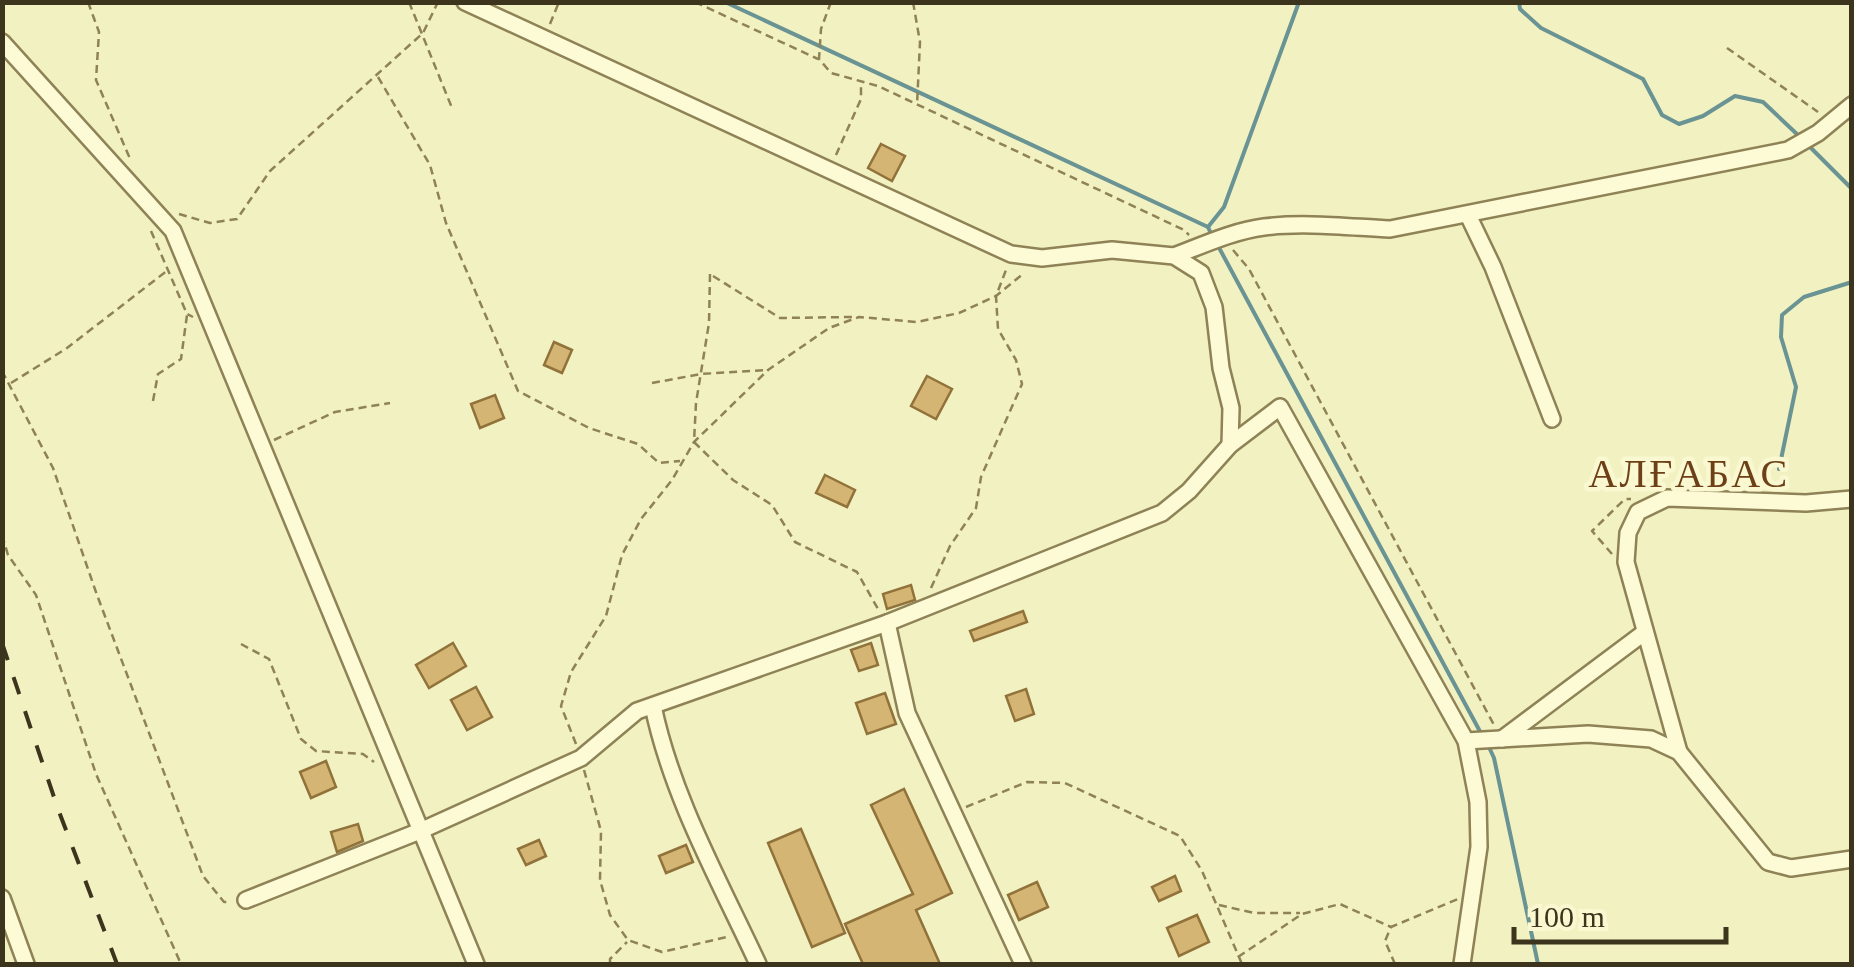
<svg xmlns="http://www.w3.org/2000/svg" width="1854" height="967" viewBox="0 0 1854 967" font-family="'Times New Roman',serif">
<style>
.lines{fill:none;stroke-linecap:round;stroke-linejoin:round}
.stream{stroke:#6a9394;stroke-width:4}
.building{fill:#d4b573;stroke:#90723a;stroke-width:2.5}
.minor-casing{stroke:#8e8256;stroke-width:20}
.path{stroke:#8e8256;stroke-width:2.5;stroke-dasharray:8 5;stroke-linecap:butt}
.minor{stroke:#fcfbd5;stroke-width:15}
.rail{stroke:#3c341c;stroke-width:4;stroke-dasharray:18 18;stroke-linecap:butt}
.labels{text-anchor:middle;stroke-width:9;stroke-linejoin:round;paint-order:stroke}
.quarter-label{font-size:40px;letter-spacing:2.5px;fill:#6d4017;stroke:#f9f8d1}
</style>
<rect width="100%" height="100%" fill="#f2f1c1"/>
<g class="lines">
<!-- stream -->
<g class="stream">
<path d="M725 2 1208 227 1212 236"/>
<path d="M1519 2 1520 9 1541 28 1643 79 1662 115 1679 124 1703 116 1735 96 1763 102 1799 136"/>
<path d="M1809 146 1852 189"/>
<path d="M1208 227 1224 207 1299 2"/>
<path d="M1217 244 1483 737"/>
<path d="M1779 469 1796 387 1781 337 1782 315 1804 297 1852 282"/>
<path d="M1488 745 1494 758 1538 964"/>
</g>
</g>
<!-- building -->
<g class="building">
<path d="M881 144 905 156 892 181 868 168Z"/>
<path d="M554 342 572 350 562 373 544 365Z"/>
<path d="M927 376 952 389 936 419 911 406Z"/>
<path d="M495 395 504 418 480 428 471 404Z"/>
<path d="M825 475 855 490 847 507 816 493Z"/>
<path d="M911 585 915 600 887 609 883 594Z"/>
<path d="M1023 611 1027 622 974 641 970 631Z"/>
<path d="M453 643 466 666 429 688 416 665Z"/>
<path d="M871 643 878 665 859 671 851 650Z"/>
<path d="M476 687 492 717 467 730 451 700Z"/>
<path d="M1026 689 1034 714 1015 721 1006 696Z"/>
<path d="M885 693 896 724 867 734 856 703Z"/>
<path d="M326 761 336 787 311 798 300 772Z"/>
<path d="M904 789 952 893 916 910 940 964H863L845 924 913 894 871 805Z"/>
<path d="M358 824 363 841 337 852 331 832Z"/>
<path d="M801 829 845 933 812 947 768 843Z"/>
<path d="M539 840 546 856 526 865 518 849Z"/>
<path d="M686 845 693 862 666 873 659 856Z"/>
<path d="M1175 876 1181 891 1159 901 1152 887Z"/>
<path d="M1037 882 1048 907 1019 920 1008 895Z"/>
<path d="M1197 915 1209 942 1179 956 1167 928Z"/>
</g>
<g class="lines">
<defs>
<g id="minor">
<path d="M465 2 1011 254 1042 258 1112 250 1174 256 1201 273 1214 307 1221 368 1231 408 1230 445"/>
<path d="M2 42 173 231 476 964"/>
<path d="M1468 215 1493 267 1552 419"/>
<path d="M1174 256C1203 245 1233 231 1264 227 1305 222 1348 227 1390 229L1788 150 1818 133 1852 105"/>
<path d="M887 623 907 713 1023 964"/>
<path d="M653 706C672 797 719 880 758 964"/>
<path d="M1502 739 1645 632"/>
<path d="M1466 741 1588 734 1651 739 1679 752 1768 862 1791 868 1852 859"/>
<path d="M1679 752 1626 562 1628 533 1638 512 1667 498 1806 503 1852 499"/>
<path d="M2 898 26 964"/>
<path d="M246 900 420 831 581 758 637 711 887 623 1162 513 1189 491 1230 445 1280 407 1466 741 1478 802 1479 847 1462 964"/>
</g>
</defs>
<!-- minor casing -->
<use href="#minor" class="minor-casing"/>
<!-- path -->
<g class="path">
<path d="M88 2 99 32 96 80 131 161"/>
<path d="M409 2 452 108"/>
<path d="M695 2 818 59"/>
<path d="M831 2 821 29 819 59 831 73 878 86 1184 230 1189 235"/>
<path d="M913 2 920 42 917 105"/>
<path d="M550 24 559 2"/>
<path d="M1727 48 1818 112"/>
<path d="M378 77 430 165 446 223 518 391 589 428 638 444 659 463 680 461"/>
<path d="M836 155 861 99V83"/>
<path d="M179 214 210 223 237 219 270 171 423 33 438 2"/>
<path d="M151 231 187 314 193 317"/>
<path d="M1233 250 1249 269 1494 725"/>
<path d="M710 274 709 323 696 403 694 442 733 480 772 505 795 542 857 572 878 609"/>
<path d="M713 276 780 318 852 317"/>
<path d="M2 371 53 468 97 595 203 876 224 902H229"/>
<path d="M11 383 67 348 168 270"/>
<path d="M652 383 701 374 766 370"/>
<path d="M153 401 158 374 181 359 187 315"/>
<path d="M274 440 335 412 390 403"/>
<path d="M2 535 8 555 36 595 96 774 181 964"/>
<path d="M1612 554 1592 531 1625 499H1631"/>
<path d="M931 588 950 546 976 508 981 477 1022 384 1016 360 998 329 996 296 1006 270"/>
<path d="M241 644 269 659 301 739 316 751 363 754 374 762"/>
<path d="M576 744 561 706 571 672 606 616 622 555 641 519 672 480 694 442 768 370 829 328 859 317 917 322 959 313 996 296 1024 273"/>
<path d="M584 770 601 831 600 880 610 915 628 940 662 952 727 937"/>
<path d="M966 807 1027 782 1065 783 1180 836 1202 871 1242 964"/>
<path d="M1219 905 1254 913H1300"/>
<path d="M1238 957 1302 914 1340 904 1391 927"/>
<path d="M610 964V959L627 942"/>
<path d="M1395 964 1385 941 1391 927 1458 899"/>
</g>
<!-- minor -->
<use href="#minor" class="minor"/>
<!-- rail -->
<path class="rail" d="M2 643 58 809 117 964"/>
</g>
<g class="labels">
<!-- quarter labels -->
<g class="quarter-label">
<text x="1689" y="487">АЛҒАБАС</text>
</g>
</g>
<!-- border -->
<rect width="1854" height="967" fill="none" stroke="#3c341c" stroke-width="10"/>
<!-- scale -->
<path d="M1514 927v15h212v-15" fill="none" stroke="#3c341c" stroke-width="5"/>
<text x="1529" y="927" font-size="30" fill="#3c341c" stroke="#f9f8d1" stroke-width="8" paint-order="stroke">100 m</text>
</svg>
